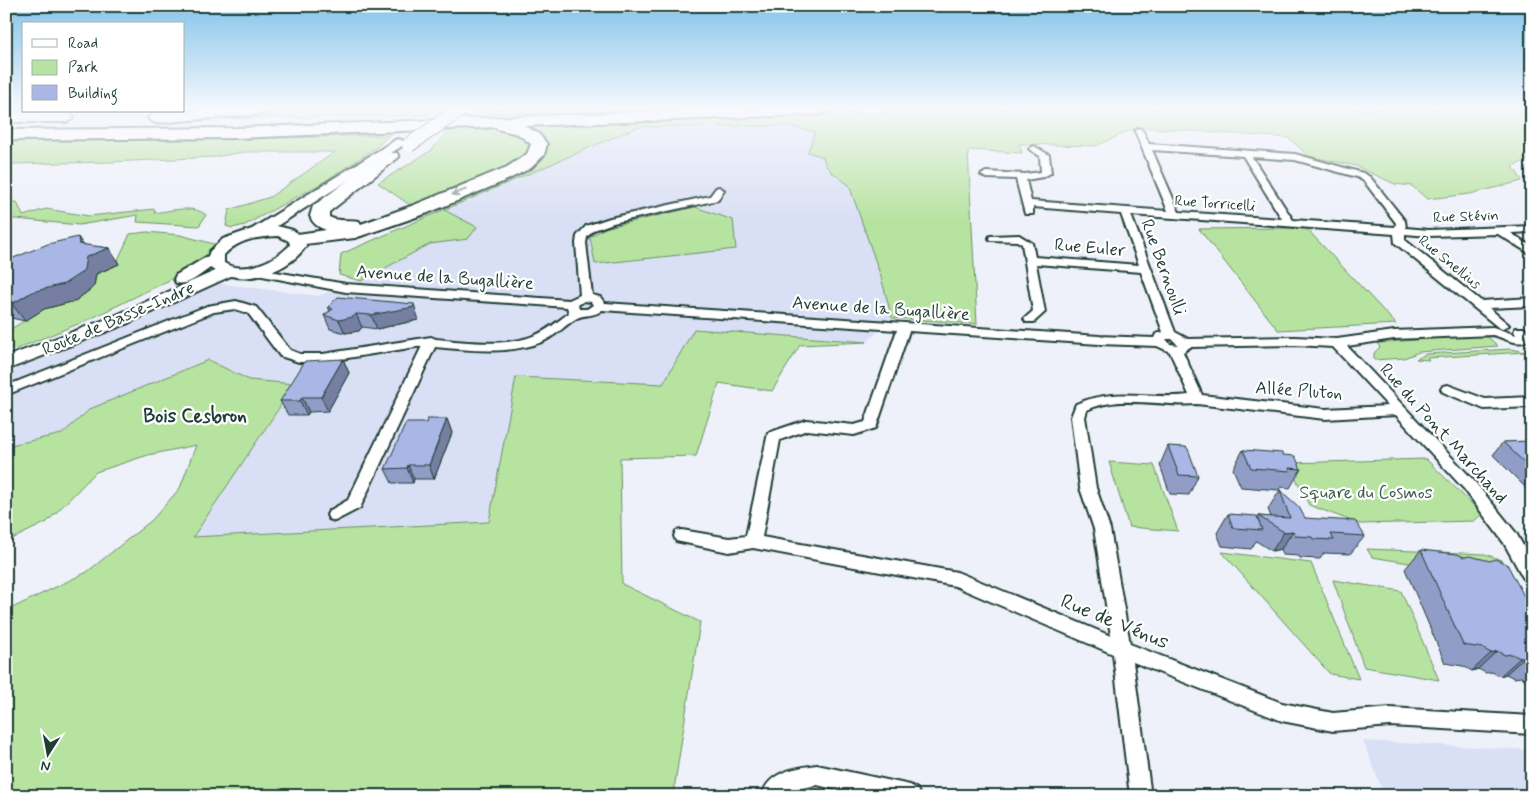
<svg xmlns="http://www.w3.org/2000/svg" width="1538" height="802" viewBox="0 0 1538 802" font-family="Mynerve,sans-serif">
<style>
.built{fill:#d9dff4}
.green{fill:#b7e3a0;stroke:#6b906a}
.lines{fill:none;stroke-linecap:round;stroke-linejoin:round}
.street-casing{stroke:#1f3d34;stroke-width:4}
.secondary-casing{stroke:#1f3d34;stroke-width:4}
.highway-casing{stroke:#1f3d34;stroke-width:4}
.street{fill:#fff;fill-rule:evenodd}
.secondary{fill:#fff;fill-rule:evenodd}
.highway{fill:#fff;fill-rule:evenodd}
.secondary-bridge-casing{stroke:#1f3d34;stroke-width:16;stroke-linecap:butt}
.secondary-bridge{stroke:#fff;stroke-width:14}
.wall{fill:#919dc6;stroke:#1f3d34}
.shaded-wall{fill:#767fa1;stroke:#1f3d34}
.building{fill:#a9b6e6;stroke:#1f3d34}
.oneway{stroke:#8f9e9a}
.labels{text-anchor:middle;stroke-width:4.5;stroke-linejoin:round;paint-order:stroke}
.far-street-label{font-size:15px;fill:#1f3d34;stroke:#fff}
.street-label{font-size:18px;fill:#1f3d34;stroke:#fff}
.park-label{font-size:18px;fill:#3d5e4a;stroke:#fff}
.neighbourhood-label{font-size:19px;font-weight:bold;fill:#1f3d34;stroke:#fff}
.near-street-label{font-size:21px;fill:#1f3d34;stroke:#fff}
</style>
<rect width="100%" height="100%" fill="#eef0fa"/>
<filter id="ink" filterUnits="userSpaceOnUse"><feTurbulence type="fractalNoise" baseFrequency=".02" numOctaves="2"/><feDisplacementMap in="SourceGraphic" scale="10" xChannelSelector="R" yChannelSelector="G"/><feConvolveMatrix kernelMatrix="1 2 1 2 8 2 1 2 1" color-interpolation-filters="sRGB"/></filter>
<g filter="url(#ink)">
<!-- built -->
<g class="built">
<path d="M787 126 816 132 826 166 832 173 849 185 881 277 892 318 867 342 694 329 663 384 516 377 489 522 193 537 295 385 249 380 208 361 90 409 62 434 6 446V369L180 301 216 283 318 296 361 281 430 243 468 239 476 227 443 210 638 127Z"/>
<path d="M1363 741 1532 750V796H1385Z"/>
</g>
<!-- green -->
<g class="green">
<path d="M274 109H436L426 115 209 119 212 116Z"/>
<path d="M475 109H581L492 114 473 110Z"/>
<path d="M980 109H1532V158L1513 166 1522 181 1470 194 1427 199 1412 186 1395 184 1356 166 1308 156 1289 138 1138 127 1096 146 1019 144 1022 153 968 150 977 324 892 318 881 277 849 185 833 173 826 166 823 157 808 152 815 132 787 126 638 127 444 210 477 227 468 239 430 244 361 281 339 275 341 254 443 210 424 200 410 205 378 183 432 150 448 129 483 130 519 125Z"/>
<path d="M389 135 377 147 322 183 245 225 232 228 226 226 229 210 270 197 335 152H243L215 157 111 162 6 164V139H245Z"/>
<path d="M6 202H17L23 216 46 209 89 216 155 209 154 213C170 211 193 204 206 215L199 226 137 222 138 215 79 225 16 219H6Z"/>
<path d="M695 207 733 220 736 249 595 264 590 237 605 228Z"/>
<path d="M1289 228 1307 229 1396 324 1278 330 1199 229Z"/>
<path d="M147 232 180 235 218 245 198 266 90 319 14 350 12 348 6 350V332L55 302 92 276 115 266 130 234Z"/>
<path d="M694 329 867 342 800 345 772 391 719 383 696 456 620 458 622 584 700 622 673 796H6V611L87 572 152 520 180 488 196 445 148 455 96 472 47 522 6 542V446L62 434 90 409 208 360 249 380 295 384 193 537 489 522 516 377 663 384Z"/>
<path d="M1464 336 1488 337 1498 346 1419 352 1404 358 1374 360V353L1380 347 1377 343Z"/>
<path d="M1511 349 1526 352 1427 358 1429 360 1416 359 1426 354Z"/>
<path d="M1426 459 1482 514 1474 521 1360 524 1309 505 1288 463Z"/>
<path d="M1109 462 1154 465 1178 531 1129 527Z"/>
<path d="M1367 549 1485 554 1501 560 1532 616 1495 577 1372 557Z"/>
<path d="M1222 552 1311 563 1359 679 1330 674Z"/>
<path d="M1333 580 1401 591 1439 680 1364 667Z"/>
</g>
<g class="lines">
<defs>
<g id="street">
<path d="M1139 128 1143 131 1149 144 1295 154 1363 173 1370 177 1405 221 1406 228 1429 230 1532 226V232L1511 233 1532 247V255L1498 234 1429 236 1405 234V240L1481 301 1532 298V306L1489 308 1509 325 1503 329 1499 328 1395 243 1394 234 1131 215 1175 332 1188 339 1295 337 1337 339 1394 331 1493 327 1516 335 1514 331 1516 328H1524L1531 337C1521 349 1505 338 1493 335L1394 339 1347 346 1475 482 1516 533 1532 562V585L1526 583 1504 543 1465 490 1396 415 1325 419 1197 404C1161 407 1121 394 1087 410L1085 417 1096 488 1110 529 1130 644 1282 703 1333 713 1390 708 1532 716V734L1390 726 1333 731 1282 721 1133 662 1151 796H1130L1113 654 955 586 753 548 729 552 676 541 674 536 676 531 682 530 729 538 746 536 768 433 806 420 854 425 865 422 897 330 602 310C594 317 585 314 577 318 565 325 556 336 542 342 509 355 469 350 435 347L360 508 335 521 329 519 327 515 329 511 348 500 422 346 323 362H299L280 356 248 313 235 309 214 312 6 395V386L207 306 236 301 256 307 290 350 300 354H323L431 337 436 339C465 342 506 347 533 336 547 331 558 321 569 313L567 307 346 292 252 274 246 271 252 268 346 284 569 300 580 295 576 243 577 236 586 226 610 218 710 196 716 188 719 187 724 190 718 200 613 223 594 230 587 237 586 243 592 295 600 297 605 303 1099 336 1154 338 1156 334 1163 332 1141 272 1036 264 1045 312 1034 322H1026L1024 319 1033 311 1022 244 1017 241 990 240 989 238 990 236 1019 235 1032 243 1035 257 1139 265 1121 214 1033 207V214H1025L1016 179 986 178 981 175 986 172 1025 174 1041 172 1040 156 1029 149 1034 146 1049 155 1051 173 1043 177 1026 180 1031 201 1168 211 1135 131ZM1152 150 1243 156 1282 219 1179 212ZM1252 157 1295 160 1357 177 1364 181 1396 223 1395 227 1293 220ZM584 301 591 302 593 305 587 309H579L578 305ZM909 331 1099 344 1157 346 1170 352 1189 395C1147 400 1118 386 1076 404L1071 417 1080 488 1094 529 1111 636 957 572 762 537 780 440 807 430 854 435 876 428ZM1166 339H1172L1178 345 1170 344ZM1295 345 1333 347 1388 406 1325 409 1202 395 1183 352 1190 347Z"/>
<path d="M1448 385 1485 399 1532 397V407L1484 409 1443 392 1441 389 1443 386Z"/>
<path d="M817 765 910 785 917 789 920 796H863L817 785 793 790 785 796H762C768 771 796 768 817 765Z"/>
</g>
<path id="secondary" d="M397 139 402 140 404 143 402 146 277 226 293 230 305 239 306 246C291 268 257 282 231 276L124 325 6 370V357L112 317 215 271 210 268C200 275 189 286 176 283L174 279 176 275 208 256 210 251 223 239 252 229ZM278 236 289 241 290 245C275 261 244 275 224 263V255C238 239 258 237 278 236Z"/>
<g id="highway">
<path d="M216 109H269L266 112 261 114 156 123 151 121 148 118 151 115 156 113Z"/>
<path d="M707 109H829L826 112 821 114 524 126 538 133 547 144 544 155 531 168 505 181 428 213 355 238 297 245 290 243 287 239 290 235 326 230C318 227 313 224 310 216L313 206 385 153H397L399 157 329 212V217C338 222 349 219 359 221L361 224 414 205 507 167 527 154 531 144 518 134 497 129 496 127 236 138 6 140V130L236 128Z"/>
<path d="M6 112H66L71 114 74 117 71 120 66 122H6Z"/>
</g>
</defs>
<!-- street casing -->
<use href="#street" class="street-casing"/>
<!-- secondary casing -->
<use href="#secondary" class="secondary-casing"/>
<!-- highway casing -->
<use href="#highway" class="highway-casing"/>
<!-- street -->
<use href="#street" class="street"/>
<!-- secondary -->
<use href="#secondary" class="secondary"/>
<!-- highway -->
<use href="#highway" class="highway"/>
<defs>
<path id="secondary-bridge" d="M409 145 461 109"/>
</defs>
<!-- secondary-bridge casing -->
<use href="#secondary-bridge" class="secondary-bridge-casing"/>
<!-- secondary-bridge -->
<use href="#secondary-bridge" class="secondary-bridge"/>
</g>
<!-- wall -->
<g class="wall">
<path d="M84 245 109 248 119 264 96 274 94 286 91 289 75 301 44 309 25 321 6 317V261Z"/>
<path d="M328 307 418 317V320L377 329 362 327 359 331 345 333 330 329 324 315 330 311Z"/>
<path d="M343 359 349 373 328 411 309 412 307 415H288L280 401Z"/>
<path d="M447 419 452 433 434 479H414L413 483H392L385 469 426 423Z"/>
<path d="M1503 442H1532V492H1530L1493 455Z"/>
<path d="M1168 446 1198 476 1189 495 1170 494 1160 465Z"/>
<path d="M1243 450 1283 455 1301 469 1290 488 1281 487 1279 490 1241 487 1233 469Z"/>
<path d="M1280 490 1305 518 1365 536 1350 554 1324 553 1320 559 1300 558 1299 556 1283 555 1281 549 1272 551 1256 541 1251 549 1222 546 1217 533 1228 514 1257 517 1258 516 1271 517 1268 509Z"/>
<path d="M1421 550 1464 557 1532 611V679L1527 680 1521 677 1514 678 1506 674 1500 676 1492 672 1486 673 1478 669 1472 671 1463 666 1445 663 1405 569Z"/>
</g>
<!-- shaded-wall -->
<g class="shaded-wall">
<path d="M78 237 89 253 109 248 119 264 96 274 94 286 91 289 75 301 44 309 25 321 12 304 32 292 79 244Z"/>
<path d="M414 304 418 317V320L377 329 371 315Z"/>
<path d="M356 314 362 327 359 331 345 333 339 320Z"/>
<path d="M343 359 349 373 328 411 321 397Z"/>
<path d="M302 397 309 412 307 415 300 401Z"/>
<path d="M447 419 452 433 434 479 429 465Z"/>
<path d="M408 465 414 479 413 483 407 468Z"/>
<path d="M1293 531 1281 549 1272 551 1284 532Z"/>
<path d="M1497 651 1478 669 1472 671 1491 653Z"/>
<path d="M1526 656 1506 674 1500 676 1520 658Z"/>
</g>
<!-- building -->
<g class="building">
<path d="M78 237 79 244 109 248 86 257 84 269 81 273 64 284 32 292 12 304 6 302V289L7 288H6V261L48 244Z"/>
<path d="M338 297 414 304V307L371 315 356 314 353 317 339 320 324 315 333 309 328 307Z"/>
<path d="M343 359 321 397H302L300 401H280L305 361Z"/>
<path d="M427 419H447L429 465H408L407 468 385 469 406 423H426Z"/>
<path d="M1530 441 1532 442V470L1503 442Z"/>
<path d="M1168 446 1186 447 1188 449 1198 476 1179 475Z"/>
<path d="M1243 450 1282 453 1283 455 1295 456 1301 469 1289 468 1290 471 1251 468Z"/>
<path d="M1280 490 1299 507 1305 518 1355 521 1365 536 1331 534 1334 540 1313 539 1312 537 1296 536 1293 531 1284 532 1258 516 1290 518Z"/>
<path d="M1228 514 1257 516 1262 530 1233 528Z"/>
<path d="M1421 550 1457 554 1464 557 1470 556 1490 561 1495 559 1507 564 1532 611V659L1526 656 1520 658 1512 654 1505 655 1497 651 1491 653 1482 648 1463 645Z"/>
</g>
<!-- one-way arrows -->
<defs><path id="oneway-shaft" d="M-6 0H5M1.5-3L5.5 0L1.5 3" fill="none" stroke-width="1.6" stroke-linecap="round" stroke-linejoin="round" transform="scale(1.25)"/></defs>
<use class="oneway" href="#oneway-shaft" transform="translate(459 192) rotate(159)"/>
</g>
<!-- sky -->
<linearGradient id="sky" x2="0" y2="1"><stop stop-color="#83c4e9"/><stop offset="0.49" stop-color="#f7f8fd"/><stop offset="1" stop-color="#f7f8fd" stop-opacity="0"/></linearGradient>
<rect width="1538" height="221" fill="url(#sky)"/>
<g class="labels">
<!-- far-street labels -->
<g class="far-street-label">
<text transform="translate(1215 203) rotate(4)" y="5">Rue Torricelli</text>
<text transform="translate(1466 216) rotate(-2)" y="5">Rue Stévin</text>
<text transform="translate(1450 262) rotate(39)" y="5">Rue Snellius</text>
</g>
<!-- street labels -->
<g class="street-label">
<text transform="translate(1090 247) rotate(5)" y="6">Rue Euler</text>
<text transform="translate(1164 267) rotate(70)" y="6">Rue Bernoulli</text>
<text transform="translate(445 277) rotate(4)" y="6">Avenue de la Bugallière</text>
<text transform="translate(881 308) rotate(4)" y="6">Avenue de la Bugallière</text>
<text transform="translate(118 318) rotate(-23)" y="6">Route de Basse-Indre</text>
<text transform="translate(1299 390) rotate(4)" y="6">Allée Pluton</text>
<text transform="translate(1444 433) rotate(48)" y="6">Rue du Pont Marchand</text>
</g>
<!-- park labels -->
<g class="park-label">
<text x="1366" y="498">Square du Cosmos</text>
</g>
<!-- neighbourhood labels -->
<g class="neighbourhood-label">
<text x="195" y="422">Bois Cesbron</text>
</g>
<!-- near-street labels -->
<g class="near-street-label">
<text transform="translate(1115 621) rotate(22)" y="7">Rue de Vénus</text>
</g>
</g>
<!-- margin -->
<rect width="1538" height="802" fill="none" stroke="#fff" stroke-width="25"/>
<rect x="12" y="12" width="1513" height="777" fill="none" stroke="#1f3d34" stroke-width="2" filter="url(#ink)"/>
<!-- legend -->
<rect x="22" y="22" width="162" height="90" fill="#ffffff" stroke="#a5b1ae"/>
<rect x="32" y="39" width="25" height="8" fill="#ffffff" stroke="#a5b1ae"/>
<text x="68" y="48" font-size="15" fill="#1f3d34">Road</text>
<rect x="32" y="60" width="25" height="15" fill="#b7e3a0" stroke="#a5b1ae"/>
<text x="68" y="72" font-size="15" fill="#1f3d34">Park</text>
<rect x="32" y="85" width="25" height="15" fill="#a9b6e6" stroke="#a5b1ae"/>
<text x="68" y="98" font-size="15" fill="#1f3d34">Building</text>
<!-- north arrow -->
<g transform="translate(48 754) rotate(191)" stroke="#ffffff" stroke-width="4" paint-order="stroke">
<path d="M0-4L9 19L0 12L-9 19Z" fill="#1f3d34"/>
<text y="-8" font-size="14" font-weight="bold" text-anchor="middle" fill="#1f3d34">N</text>
</g>
</svg>
